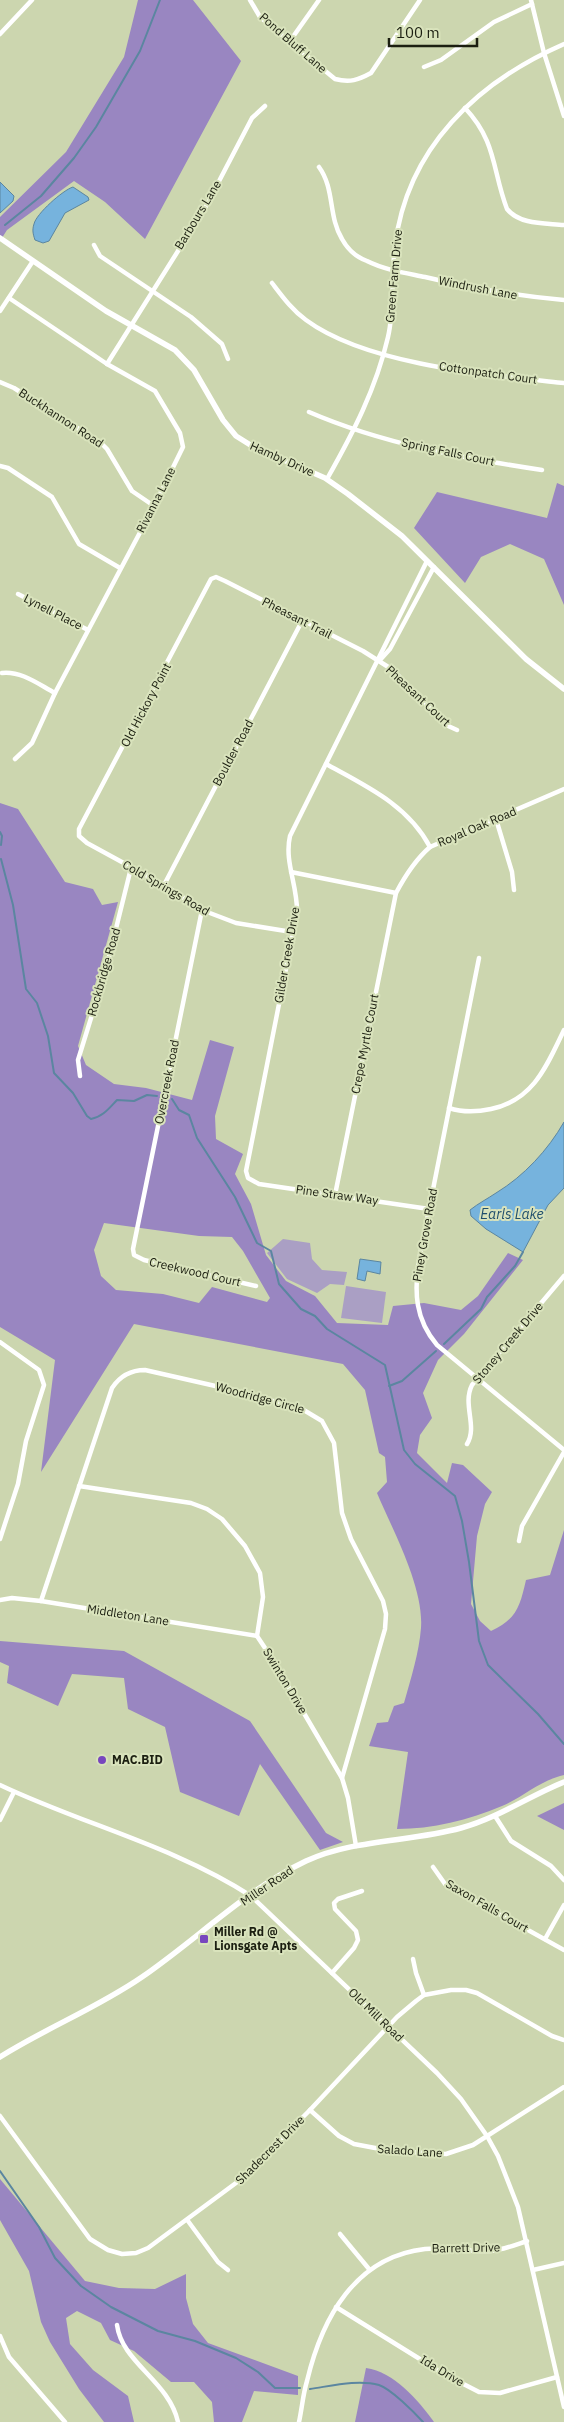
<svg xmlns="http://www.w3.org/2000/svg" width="564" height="2422" viewBox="0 0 564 2422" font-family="'IBM Plex Sans',sans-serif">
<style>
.green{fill:#aa9fc4}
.forest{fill:#9986c1;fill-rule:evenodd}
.water{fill:#76b3dd;stroke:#5b86a0}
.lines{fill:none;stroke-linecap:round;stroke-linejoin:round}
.stream{stroke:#5b86a0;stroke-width:2}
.minor{stroke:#fff;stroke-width:4.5}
.tertiary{stroke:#fff;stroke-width:5.5}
.poi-dot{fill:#7846be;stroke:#d9e3bc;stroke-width:2}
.labels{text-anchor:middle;stroke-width:4;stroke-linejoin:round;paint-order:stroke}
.street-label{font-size:12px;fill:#1b1e10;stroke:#d9e3bc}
.poi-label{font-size:12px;font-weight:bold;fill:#1b1e10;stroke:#d9e3bc;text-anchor:start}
.water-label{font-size:14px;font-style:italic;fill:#1f4e6c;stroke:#d9e3bc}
</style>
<rect width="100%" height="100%" fill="#ccd6af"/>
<!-- green -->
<g class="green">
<path d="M283 1239 310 1243 312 1259 322 1270 347 1272 344 1285 330 1284 317 1293 287 1279 267 1253Z"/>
<path d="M346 1286 386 1292 382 1323 341 1318Z"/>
</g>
<!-- forest -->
<g class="forest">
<path d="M138 0H193L241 61 145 239 105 202 74 181 7 230 0 241V217L66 152 124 57Z"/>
<path d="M557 483 564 486V605L544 559 510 544 481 557 465 583 414 528 437 492 547 518Z"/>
<path d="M0 803 18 809 65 882 93 889 102 905 118 902 78 1046 86 1065 114 1084 146 1088 192 1100 210 1040 234 1047 215 1116 216 1139 243 1154 235 1174 251 1204 266 1255 286 1281 315 1296 337 1323 388 1325 393 1306 424 1303 461 1310 478 1296 508 1253 523 1260 464 1334 438 1360 423 1393 432 1418 420 1435 417 1453 447 1483 452 1463 463 1465 492 1492 485 1504 477 1536 471 1604 480 1621 491 1631C517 1619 520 1606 526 1580L550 1575 564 1530V1775C539 1781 525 1796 502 1806 469 1820 432 1829 397 1829L408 1752 369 1746 377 1723 388 1722 394 1706 404 1703C411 1678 419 1653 421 1628 424 1587 393 1531 377 1493L387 1482 385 1457 379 1453 365 1390 343 1364 134 1324 41 1472 55 1360 0 1327ZM104 1223 199 1236 232 1237 243 1251 270 1298 267 1302 212 1287 199 1303 163 1294 116 1290 101 1276 94 1250Z"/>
<path d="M0 1641 124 1651 250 1721 326 1833 343 1842 320 1850 260 1764 239 1816 180 1792 165 1727 128 1709 124 1678 72 1674 58 1706 7 1683 9 1666 0 1662Z"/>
<path d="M564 1803V1830L537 1816Z"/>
<path d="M0 2179 85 2281 119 2288 155 2289 186 2274V2298L193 2324 208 2343 298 2376V2395L254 2391 242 2422H214L212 2402 194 2382H171L134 2351 110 2340 101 2323 77 2311 66 2318 70 2344 93 2370 128 2396 134 2422H104L79 2389 50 2342 41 2322 29 2271 0 2220Z"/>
<path d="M366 2368C394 2372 418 2400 434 2422H355Z"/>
</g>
<!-- water -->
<g class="water">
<path d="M0 182 14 196 13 201 0 213Z"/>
<path d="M73 187 88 197 89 200 65 213 49 241 43 243 35 240C33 234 32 230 34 224 36 214 63 190 73 187Z"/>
<path d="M564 1122V1188L548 1205 523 1252 486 1229 471 1216 470 1210C479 1203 487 1199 496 1193 524 1176 548 1150 564 1122Z"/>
<path d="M360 1259 381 1262 380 1274 367 1271 365 1281 357 1279Z"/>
</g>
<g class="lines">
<!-- stream -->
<g class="stream">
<path d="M5 225 41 196 74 158 96 127 140 51 160 0"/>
<path d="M0 832 2 836 1 845"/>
<path d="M1 859 13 905 26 989 37 1003 48 1036 54 1073 73 1093 87 1116 91 1119C103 1117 110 1107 117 1100L134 1101 147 1095 157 1096"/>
<path d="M172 1099 179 1110 189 1115 197 1138 235 1197 257 1243 271 1251 279 1284 301 1309 315 1316 327 1329 385 1365 404 1450 415 1464 455 1496 462 1521 469 1562 479 1641 488 1665 538 1714 564 1744"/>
<path d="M444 1344 481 1309 487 1297 515 1266 523 1252"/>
<path d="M389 1386 402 1381 436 1351"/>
<path d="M0 2171 39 2227 55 2258 81 2286 111 2307 158 2331 195 2341 236 2358 258 2372 275 2388H300"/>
<path d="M310 2389C331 2386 358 2379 379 2385 391 2389 414 2412 423 2422"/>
</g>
<!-- minor -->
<g class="minor">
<path d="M250 0 260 17 335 79C350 83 358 80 371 73L420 0"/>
<path d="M531 0 544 53 564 116"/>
<path d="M0 34 32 0"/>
<path d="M290 41 319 0"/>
<path d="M424 67 441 60 494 22 532 4"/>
<path d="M465 108C497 142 492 170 507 209 520 225 545 223 564 225"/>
<path d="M319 167C335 189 328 216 342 239 347 248 356 257 367 261 385 270 406 273 425 277 471 288 517 296 564 300"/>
<path d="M94 245 100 256 191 317 222 344 228 359"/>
<path d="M272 283C282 296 292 310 306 320 367 365 489 375 564 383"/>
<path d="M9 298 107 364 155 391 180 433 183 447 154 506 55 693 32 743 15 759"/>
<path d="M0 311 33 261"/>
<path d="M107 364 205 208 252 118 265 106"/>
<path d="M0 382 14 388 101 443 107 449 132 491 154 506"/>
<path d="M309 412C383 444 463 458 542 470"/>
<path d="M0 466 8 468 52 497 79 544 120 568"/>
<path d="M327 479C353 433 376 389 388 337 395 307 391 276 395 246 407 148 477 82 564 44"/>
<path d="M427 561 290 836C284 862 298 886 297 913L246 1171 248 1178 259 1184 429 1209"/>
<path d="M18 594 88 630"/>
<path d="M380 660 390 649 434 567"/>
<path d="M2 673C22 671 38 684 55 693"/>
<path d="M326 764C366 786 408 805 430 847"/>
<path d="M496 819 512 872 514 890"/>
<path d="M291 872 396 893"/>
<path d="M164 885 302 621"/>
<path d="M202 910 133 1249 134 1255 144 1260 256 1286"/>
<path d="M292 932 236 923 202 910 164 885 87 843 79 836V829L211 579 216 577 225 581 363 651 393 670 446 725 457 730"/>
<path d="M479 958 419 1260C414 1292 415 1319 437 1345L564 1450"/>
<path d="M80 1076 78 1060 105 973 131 868"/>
<path d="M449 1108C464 1113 477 1112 491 1109 534 1100 547 1065 564 1030"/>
<path d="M335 1195 396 893C405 876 415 860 430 847L564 789"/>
<path d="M0 1342 39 1370 44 1385 26 1441 18 1484 0 1539"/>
<path d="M467 1444C478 1426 462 1405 472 1385L564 1276"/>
<path d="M79 1486 191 1503 207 1509 222 1519 245 1546 260 1573 263 1597 257 1636 271 1657 342 1778 348 1798 356 1846"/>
<path d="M519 1541 522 1526 564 1452"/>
<path d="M0 1600 12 1598 41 1601 257 1636"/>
<path d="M41 1601 112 1388C120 1376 130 1370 145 1370L233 1390 302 1409 322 1421 334 1443 342 1513 351 1539 383 1601 386 1614 385 1629 342 1778"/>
<path d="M0 1785C82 1824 174 1846 251 1896L437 2073 461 2099 487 2136 498 2156 518 2207 564 2407"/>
<path d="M495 1816 511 1841 551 1866 564 1880"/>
<path d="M0 1820 14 1792"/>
<path d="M433 1867 445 1884 564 1950"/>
<path d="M545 1939 564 1905"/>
<path d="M413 1959 416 1973 424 1995"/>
<path d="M332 1973 354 1948 358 1940 356 1931 335 1909 334 1903 338 1899 362 1891"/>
<path d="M310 2110 339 2136 354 2144 391 2151 446 2154 473 2145 564 2087"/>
<path d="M0 2116 90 2239 108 2250 122 2254 136 2253 148 2248 240 2180 310 2110 397 2017 416 2001 424 1995 451 1990H466L477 1993 552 2036 564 2040"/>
<path d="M188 2221 218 2262 228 2270"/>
<path d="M340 2234 369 2269"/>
<path d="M533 2270 564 2263"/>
<path d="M336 2307 444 2374 479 2392 500 2393 557 2377"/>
<path d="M117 2325C122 2363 169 2381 178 2422"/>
<path d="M0 2336 9 2357 65 2422"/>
<path d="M299 2422C302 2408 303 2394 307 2381 322 2318 355 2257 425 2249 447 2247 469 2252 490 2251 503 2250 515 2245 527 2241"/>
</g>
<!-- tertiary -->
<g class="tertiary">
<path d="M0 238 106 311 175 350 194 370 223 420 236 436 252 446 325 478 348 494 402 536 526 659 564 689"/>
<path d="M0 2057C46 2028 97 2008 142 1977 196 1940 247 1889 306 1861 354 1839 410 1842 461 1828 498 1818 529 1796 564 1782"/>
</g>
</g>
<!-- markers -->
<g class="poi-dot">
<circle cx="102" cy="1760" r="5"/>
<rect x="199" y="1934" width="10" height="10" rx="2.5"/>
</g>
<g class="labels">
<!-- street labels -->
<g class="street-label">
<text transform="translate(293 43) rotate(41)" y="4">Pond Bluff Lane</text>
<text transform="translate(198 215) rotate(-59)" y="4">Barbours Lane</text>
<text transform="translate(394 276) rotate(-85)" y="4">Green Farm Drive</text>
<text transform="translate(478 288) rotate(11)" y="4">Windrush Lane</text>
<text transform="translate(488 373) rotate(8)" y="4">Cottonpatch Court</text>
<text transform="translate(61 418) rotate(33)" y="4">Buckhannon Road</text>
<text transform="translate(448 452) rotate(12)" y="4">Spring Falls Court</text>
<text transform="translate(282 459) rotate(24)" y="4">Hamby Drive</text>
<text transform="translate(156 500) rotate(-63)" y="4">Rivanna Lane</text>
<text transform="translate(53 612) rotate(27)" y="4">Lynell Place</text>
<text transform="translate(297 618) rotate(27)" y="4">Pheasant Trail</text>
<text transform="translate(418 696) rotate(43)" y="4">Pheasant Court</text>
<text transform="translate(146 705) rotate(-62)" y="4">Old Hickory Point</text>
<text transform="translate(233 753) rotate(-62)" y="4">Boulder Road</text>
<text transform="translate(477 827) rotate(-23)" y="4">Royal Oak Road</text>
<text transform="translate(166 888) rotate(30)" y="4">Cold Springs Road</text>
<text transform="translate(287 955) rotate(-80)" y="4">Gilder Creek Drive</text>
<text transform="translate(104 972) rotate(-74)" y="4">Rockbridge Road</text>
<text transform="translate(365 1044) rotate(-79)" y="4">Crepe Myrtle Court</text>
<text transform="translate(167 1082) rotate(-79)" y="4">Overcreek Road</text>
<text transform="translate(337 1195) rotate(8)" y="4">Pine Straw Way</text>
<text transform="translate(425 1235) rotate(-80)" y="4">Piney Grove Road</text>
<text transform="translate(195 1272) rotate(13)" y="4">Creekwood Court</text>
<text transform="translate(508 1343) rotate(-50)" y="4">Stoney Creek Drive</text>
<text transform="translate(260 1398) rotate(15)" y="4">Woodridge Circle</text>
<text transform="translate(128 1615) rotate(9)" y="4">Middleton Lane</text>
<text transform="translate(285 1681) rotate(59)" y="4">Swinton Drive</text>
<text transform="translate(267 1886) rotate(-34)" y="4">Miller Road</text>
<text transform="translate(487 1906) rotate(30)" y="4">Saxon Falls Court</text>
<text transform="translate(376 2015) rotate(44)" y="4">Old Mill Road</text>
<text transform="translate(270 2150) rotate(-45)" y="4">Shadecrest Drive</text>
<text transform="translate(410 2151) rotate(4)" y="4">Salado Lane</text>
<text transform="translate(466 2248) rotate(-1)" y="4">Barrett Drive</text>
<text transform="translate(442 2371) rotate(31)" y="4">Ida Drive</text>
</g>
<!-- poi labels -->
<g class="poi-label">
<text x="112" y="1764">MAC.BID</text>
<text x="214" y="1936">Miller Rd @<tspan x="214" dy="14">Lionsgate Apts</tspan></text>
</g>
<!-- water labels -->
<g class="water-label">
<text x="512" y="1219">Earls Lake</text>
</g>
</g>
<!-- scale -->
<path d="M389 38v8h88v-8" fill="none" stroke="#1b1e10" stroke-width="2.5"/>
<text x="396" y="38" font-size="15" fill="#1b1e10" stroke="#d9e3bc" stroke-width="4" paint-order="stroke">100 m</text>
</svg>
